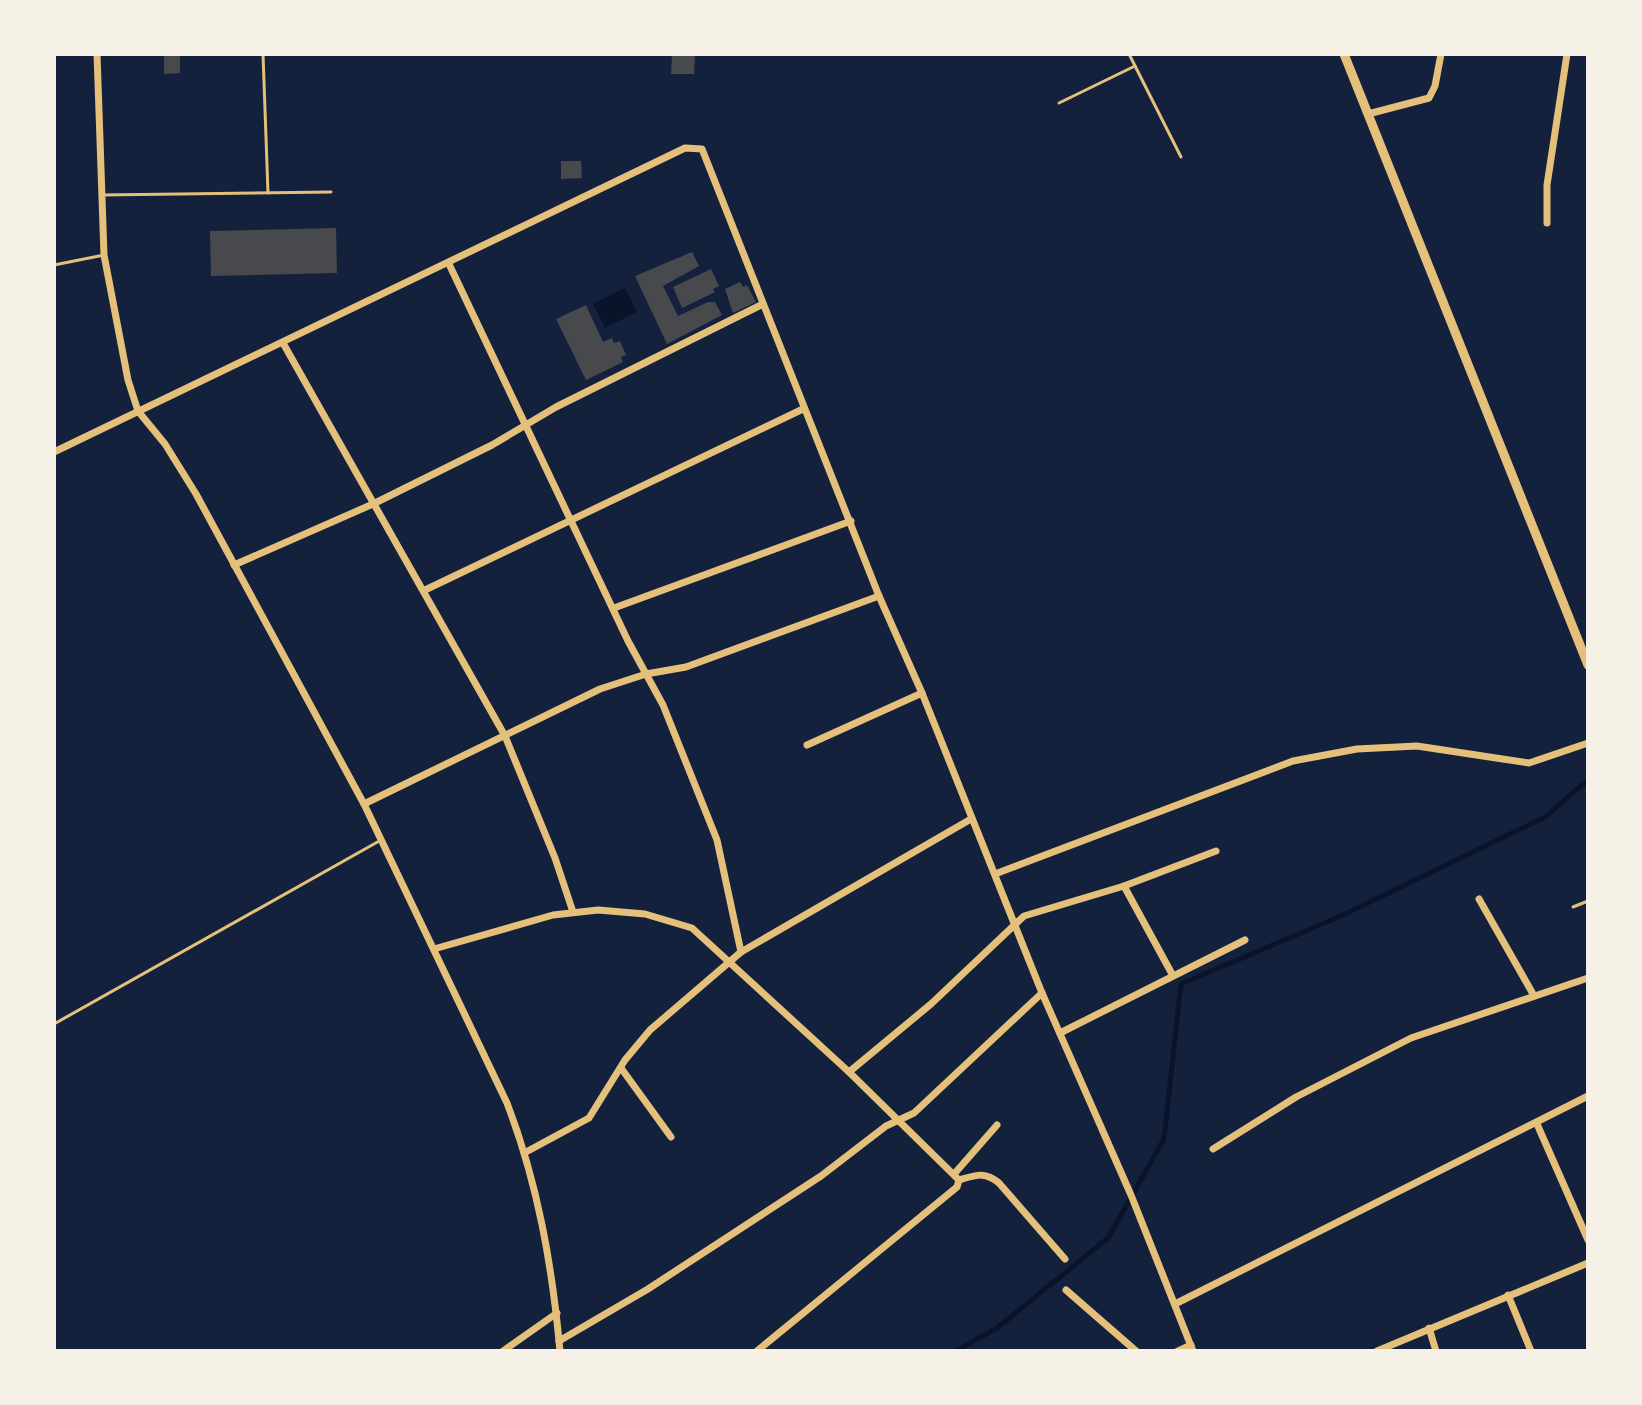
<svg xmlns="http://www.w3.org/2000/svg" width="1642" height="1405" viewBox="0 0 1642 1405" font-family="Barlow,sans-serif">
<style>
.water{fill:#0b132b}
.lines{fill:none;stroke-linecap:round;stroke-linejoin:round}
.stream{stroke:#0b132b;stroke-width:5}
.building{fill:#48494c}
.service{stroke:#e5c07b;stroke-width:3}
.minor{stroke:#e5c07b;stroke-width:7}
.tertiary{stroke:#e5c07b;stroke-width:9}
</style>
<rect width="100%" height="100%" fill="#14213d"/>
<!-- water -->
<path class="water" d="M625 288 637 312 605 328 593 304Z"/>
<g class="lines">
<!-- stream -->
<path class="stream" d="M956 1351 997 1328 1108 1238 1164 1139 1181 984 1343 915 1545 817 1588 780"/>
</g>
<!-- building -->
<g class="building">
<path d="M164 54H180V73L164 74Z"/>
<path d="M672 54H695L694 74H671Z"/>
<path d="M561 161H581L582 178 561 179Z"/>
<path d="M336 228 337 273 211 276 210 231Z"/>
<path d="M692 252 699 266 663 286 678 316 708 302H715L722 315 667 344 635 276Z"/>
<path d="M711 269 719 286 713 289 715 292 682 308 673 287Z"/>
<path d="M740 282 743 287 747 285 756 302 733 313 725 289Z"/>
<path d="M586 305 603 342 612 338 614 343 620 341 626 355 621 357 623 362 586 380 556 319Z"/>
</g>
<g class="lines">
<!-- service -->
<g class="service">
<path d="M263 54 268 193"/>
<path d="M1129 54 1181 157"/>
<path d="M1059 103 1135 66"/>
<path d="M102 195 331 192"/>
<path d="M54 265 104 255"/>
<path d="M1573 907 1588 901"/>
<path d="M54 1024 381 840"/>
</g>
<!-- minor -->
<g class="minor">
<path d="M97 54 104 255 128 380 138 411 165 444 196 494 364 804 507 1103C538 1184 552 1265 560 1351"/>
<path d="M1368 114 1429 98 1435 86 1441 54"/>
<path d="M1547 223V185L1567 54"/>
<path d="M449 264 628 641 663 705 717 840 741 952"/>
<path d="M283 343 505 736 555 858 573 912"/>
<path d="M54 452 685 148 702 149 879 596 922 693 1042 993 1131 1195 1193 1351"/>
<path d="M234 565 373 504 492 445 556 407 761 305"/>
<path d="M425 590 803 409"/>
<path d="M614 608 851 521"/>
<path d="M807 745 922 693"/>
<path d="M364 804 600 689 646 674 686 667 879 596"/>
<path d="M995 874 1293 761 1357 749 1417 746 1529 763 1588 743"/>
<path d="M1124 886 1172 974"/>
<path d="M1479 899 1533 994"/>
<path d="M434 949 553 915 598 910 645 914 692 928 849 1072 959 1180"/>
<path d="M1060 1033 1245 940"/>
<path d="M621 1068 671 1137"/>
<path d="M849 1072 931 1004 1024 916 1124 886 1216 851"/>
<path d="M1537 1124 1588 1240"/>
<path d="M1213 1149 1296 1097 1411 1038 1588 978"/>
<path d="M526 1152 589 1118 625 1060 650 1030 741 952 971 819"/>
<path d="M955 1173 997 1125"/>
<path d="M1066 1290 1136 1351"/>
<path d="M1508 1295 1531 1351"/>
<path d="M1175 1304 1588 1096"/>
<path d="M1429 1328 1436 1351"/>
<path d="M559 1341 648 1289 821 1176 886 1126 914 1113 1042 993"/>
<path d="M503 1351 557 1313"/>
<path d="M757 1351 957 1187 959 1180C976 1175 985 1171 999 1183L1065 1259"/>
<path d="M1178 1351 1191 1345"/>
<path d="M1377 1351 1588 1263"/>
</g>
<!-- tertiary -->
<path class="tertiary" d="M1344 54 1588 665"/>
</g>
<!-- border -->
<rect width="1642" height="1405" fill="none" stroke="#f6f1e7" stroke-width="112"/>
</svg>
